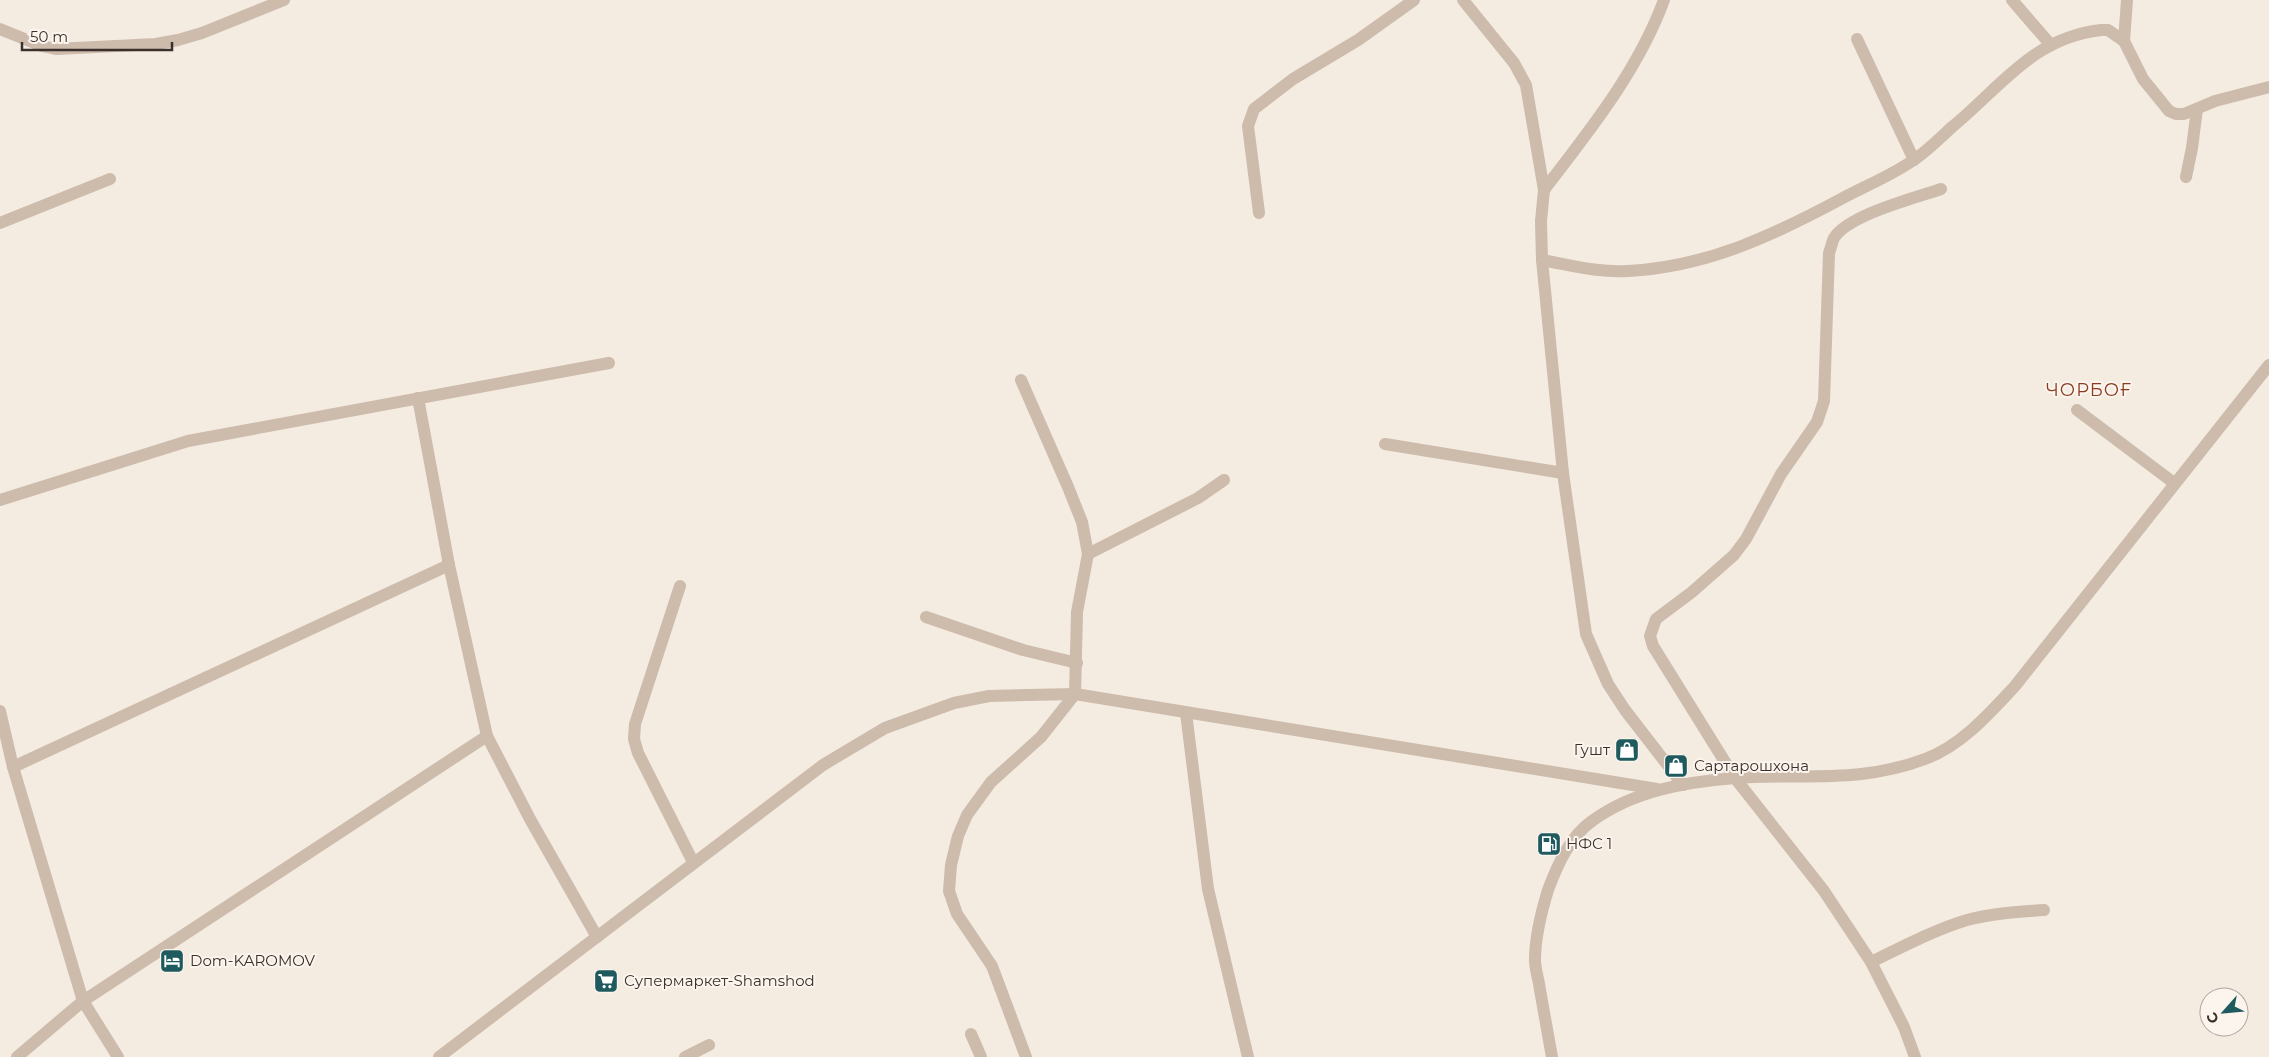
<svg xmlns="http://www.w3.org/2000/svg" width="2269" height="1057" viewBox="0 0 2269 1057" font-family="Montserrat,sans-serif">
<style>
.lines{fill:none;stroke-linecap:round;stroke-linejoin:round}
.minor{stroke:#cdbbac;stroke-width:12}
.labels{text-anchor:middle;stroke-width:4;stroke-linejoin:round;paint-order:stroke}
.poi-label{font-size:15px;fill:#3b302b;stroke:#fbf5ee;text-anchor:start}
.quarter-label{font-size:18px;letter-spacing:1px;fill:#8c3b22;stroke:#fbf5ee}
</style>
<rect width="100%" height="100%" fill="#f4ebe1"/>
<g class="lines">
<!-- minor -->
<g class="minor">
<path d="M1463 0 1514 63 1526 85 1544 190 1541 221 1542 260 1563 473 1586 634 1608 684 1625 710 1683 785"/>
<path d="M2012 0 2050 44"/>
<path d="M2127 0 2124 41 2143 79 2169 111 2176 114H2184L2215 101 2269 87"/>
<path d="M0 29 42 46 56 49 156 44 178 40 202 33 284 0"/>
<path d="M1857 39 1914 160"/>
<path d="M2186 177 2192 148 2197 109"/>
<path d="M1544 190C1589 131 1638 71 1664 0"/>
<path d="M1259 213 1248 126 1254 109 1293 79 1358 40 1414 0"/>
<path d="M0 223 110 179"/>
<path d="M1542 260C1570 265 1599 273 1628 271 1707 267 1774 235 1841 199 1865 186 1893 175 1915 159 1928 150 1940 138 1952 127 2001 87 2032 38 2101 30H2108L2124 41"/>
<path d="M1021 380 1068 487 1082 522 1088 554 1077 612 1075 694 1041 737 991 782 967 815 958 836 951 865 949 891 957 914 992 966 1026 1057"/>
<path d="M418 398 449 565 487 736 530 819 597 937"/>
<path d="M2077 410 2174 483"/>
<path d="M1385 444 1563 473"/>
<path d="M0 500 188 441 609 363"/>
<path d="M1088 554 1198 498 1224 480"/>
<path d="M680 586 635 724 634 739 638 753 693 862"/>
<path d="M926 617 1023 650 1077 663"/>
<path d="M0 711 13 767 83 1001 118 1057"/>
<path d="M1186 713 1208 889 1248 1057"/>
<path d="M13 767 449 565"/>
<path d="M1871 962C1902 947 1934 930 1967 920 1993 913 2018 912 2044 910"/>
<path d="M971 1034 981 1057"/>
<path d="M17 1057 83 1001 487 736"/>
<path d="M439 1057 823 765 885 728 954 703 989 696 1075 694 1657 789"/>
<path d="M685 1057 709 1045"/>
<path d="M1552 1057C1548 1035 1544 1012 1540 990 1539 980 1535 970 1535 960 1535 936 1541 913 1548 890 1557 866 1570 836 1592 821 1633 791 1685 782 1735 778 1801 773 1860 784 1925 759 1961 746 1990 713 2015 686L2269 365"/>
<path d="M1915 1057 1904 1027 1871 962 1824 891 1735 778 1653 646 1650 636 1656 619 1692 592 1734 555 1746 539 1781 474 1817 422 1824 401 1829 253C1831 248 1832 242 1834 238 1848 215 1915 198 1941 189"/>
</g>
</g>
<!-- icons -->
<defs>
<symbol id="shop-square" viewBox="-11 -11 22 22"><rect x="-9" y="-9" width="18" height="18" rx="4" fill="#1f5a5e" stroke="#fbf5ee"/><path d="M-5-2.5h2.3a2.7 3.5 0 0 1 5.4 0H5L5.5 6h-11ZM-1.5-2.5h3a1.5 2.3 0 0 0-3 0Z" fill="#fff"/></symbol>
<symbol id="fuel-square" viewBox="-11 -11 22 22"><rect x="-9" y="-9" width="18" height="18" rx="4" fill="#1f5a5e" stroke="#fbf5ee"/><path d="M-5.5-6h7V0h2V4h1.3V-2.5L3-4.5l.8-.8L6-3V5H2.5V1h-1V6h-7ZM-4.2-4.7v3.2H.2V-4.7Z" fill="#fff"/></symbol>
<symbol id="hotel-square" viewBox="-11 -11 22 22"><rect x="-9" y="-9" width="18" height="18" rx="4" fill="#1f5a5e" stroke="#fbf5ee"/><path d="M-6-4.5h1.5V1H6V5H4.5V3h-9V5H-6ZM-4 0a1.8 1.8 0 1 1 3.6 0ZM.5 0V-2.5h3Q6-2.5 6 0Z" fill="#fff"/></symbol>
<symbol id="supermarket-square" viewBox="-11 -11 22 22"><rect x="-9" y="-9" width="18" height="18" rx="4" fill="#1f5a5e" stroke="#fbf5ee"/><path d="M-6-5.5h2.5l.6 2H6L4.5 2H-2.5L-4.4-4H-6ZM-1.5 3.2a1.3 1.3 0 1 0 .1 0ZM3 3.2a1.3 1.3 0 1 0 .1 0Z" fill="#fff"/></symbol>
</defs>
<g fill-rule="evenodd">
<use href="#shop-square" x="1613" y="736" width="28" height="28"/>
<use href="#shop-square" x="1662" y="752" width="28" height="28"/>
<use href="#fuel-square" x="1535" y="830" width="28" height="28"/>
<use href="#hotel-square" x="158" y="947" width="28" height="28"/>
<use href="#supermarket-square" x="592" y="967" width="28" height="28"/>
</g>
<g class="labels">
<!-- poi labels -->
<g class="poi-label">
<text x="1610" y="755" text-anchor="end">Гушт</text>
<text x="1694" y="771">Сартарошхона</text>
<text x="1566" y="849">НФС 1</text>
<text x="190" y="966">Dom-KAROMOV</text>
<text x="624" y="986">Супермаркет-Shamshod</text>
</g>
<!-- quarter labels -->
<g class="quarter-label">
<text x="2089" y="396">ЧОРБОҒ</text>
</g>
</g>
<!-- north arrow -->
<g transform="translate(2224 1012) rotate(243)"><circle r="24" fill="#fbf5ee" stroke="#aea6a0"/>
<path d="M0-4L9 19L0 12L-9 19Z" fill="#1f5a5e"/>
<text y="-8" font-size="14" font-weight="bold" text-anchor="middle" fill="#3b302b">С</text>
</g>
<!-- scale -->
<path d="M22 42v8h150v-8" fill="none" stroke="#3b302b" stroke-width="2.5"/>
<text x="30" y="42" font-size="15" fill="#3b302b" stroke="#fbf5ee" stroke-width="4" paint-order="stroke">50 m</text>
</svg>
